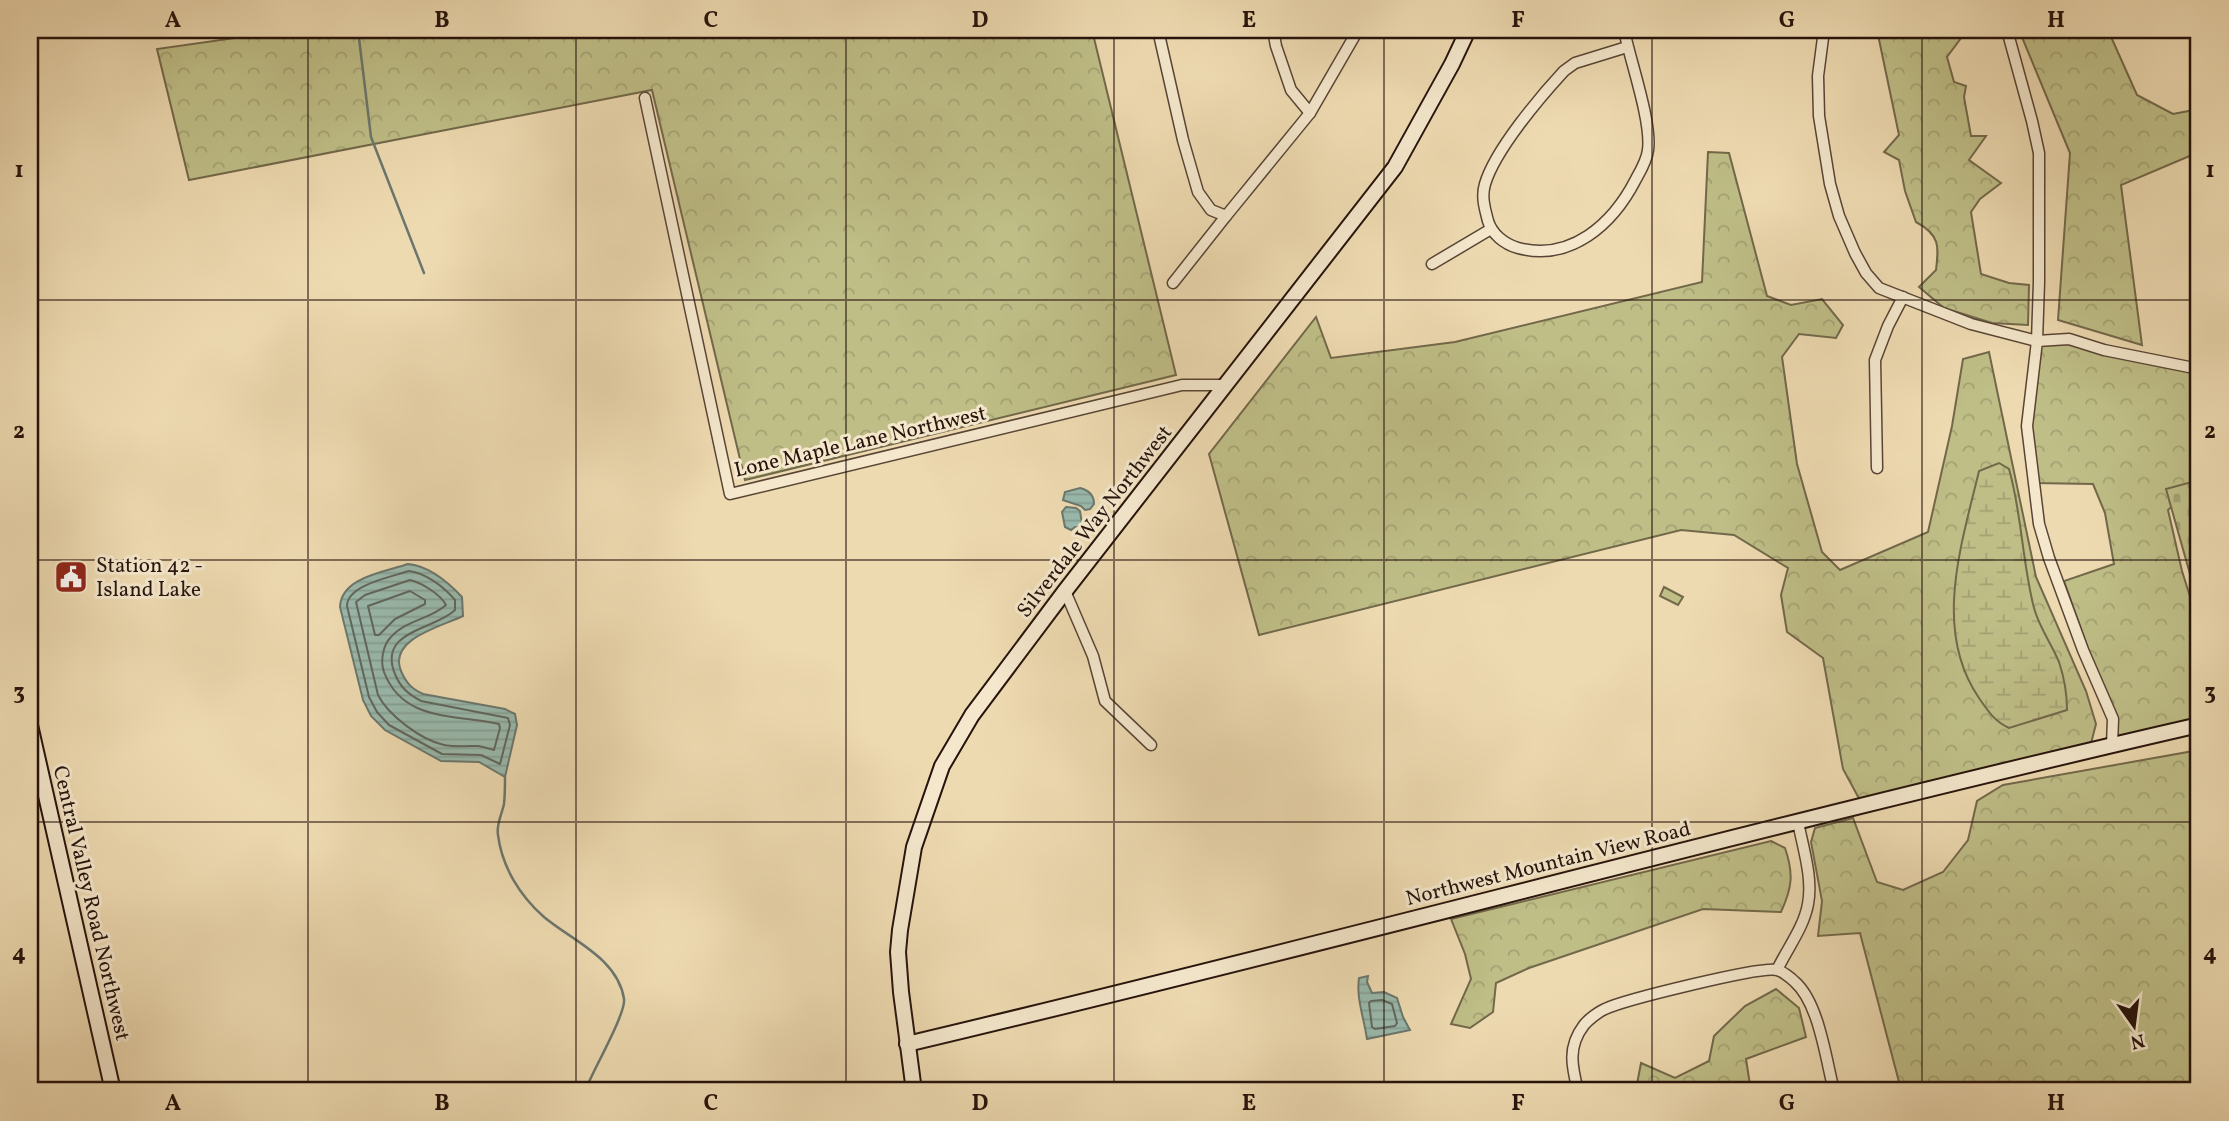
<svg xmlns="http://www.w3.org/2000/svg" width="2229" height="1121" viewBox="0 0 2229 1121" font-family="Vollkorn,serif">
<style>
.forest{fill:url(#forest-crowns);stroke:#72684a;stroke-width:2}
.wetland{fill:url(#wetland-marsh);stroke:#72684a;stroke-width:2}
.cemetery{fill:url(#cemetery-stones);stroke:#72684a;stroke-width:2}
.garden{fill:#bfbe87;stroke:#72684a;stroke-width:2}
.water{fill:url(#water-rules);stroke:#6b776d;stroke-width:2}
.lines{fill:none;stroke-linecap:round;stroke-linejoin:round}
.shore{stroke:#60665d;stroke-width:2}
.stream{stroke:#6b776d;stroke-width:2.5}
.street-casing{stroke:#584535;stroke-width:13}
.secondary-casing{stroke:#26130c;stroke-width:18}
.street{stroke:#f4e7cc;stroke-width:10}
.secondary{stroke:#f4e7cc;stroke-width:14}
.grid{fill:none;stroke:#26130c;stroke-width:2;stroke-opacity:0.55}
.labels{text-anchor:middle;stroke-width:6;stroke-linejoin:round;paint-order:stroke}
.street-label{font-size:21px;fill:#26130c;stroke:#f4e7cc}
.poi-label{font-size:21px;fill:#26130c;stroke:#f4e7cc;text-anchor:start}
.neatline{fill:none;stroke:#26130c;stroke-width:2.5}
.grid-label{font-size:23px;text-anchor:middle;font-weight:bold;fill:#26130c}
</style>
<defs>
<pattern id="forest-crowns" width="20" height="18" patternUnits="userSpaceOnUse" patternTransform="scale(1.75)"><rect width="20" height="18" fill="#bfbe87"/><path d="M2 6a3 3 0 1 1 6 0M12 15a3 3 0 1 1 6 0" fill="none" stroke="#a4a273"/></pattern>
<pattern id="wetland-marsh" width="20" height="14" patternUnits="userSpaceOnUse" patternTransform="scale(1.75)"><rect width="20" height="14" fill="#bfbe87"/><path d="M1 5h8M5 5V1M11 12h8M15 12V8" fill="none" stroke="#a4a273"/></pattern>
<pattern id="cemetery-stones" width="16" height="16" patternUnits="userSpaceOnUse" patternTransform="scale(1.75)"><rect width="16" height="16" fill="#bfbe87"/><path d="M2 7V4a2 2 0 0 1 4 0v3zM10 15v-3a2 2 0 0 1 4 0v3z" fill="#a4a273"/></pattern>
<pattern id="water-rules" width="6" height="5" patternUnits="userSpaceOnUse" patternTransform="scale(1.75)"><rect width="6" height="5" fill="#99baae"/><path d="M0 2.5h6" fill="none" stroke="#849f94"/></pattern>
</defs>
<rect width="100%" height="100%" fill="#eedab1"/>
<filter id="stains"><feTurbulence type="fractalNoise" baseFrequency=".00286" numOctaves="4"/><feColorMatrix values="0 0 0 0 .2 0 0 0 0 .09 0 0 0 0 .02 0 0 0 .5 -.17"/></filter>
<radialGradient id="worn" r=".72"><stop offset=".6" stop-color="#630" stop-opacity="0"/><stop offset="1" stop-color="#630" stop-opacity=".3"/></radialGradient>
<!-- forest -->
<g class="forest">
<path d="M272 30H1092L1176 375 745 480 652 90 189 180 157 49 270 33Z"/>
<path d="M1877 30H1967L1947 57 1954 82 1966 86 1964 97 1971 136H1986L1969 160 2001 183 1980 199 1971 212 1981 274 2009 283 2029 285 2028 325 1992 323 1944 308 1919 287 1936 270C1939 246 1940 235 1916 222L1905 191 1899 160 1884 152 1899 135Z"/>
<path d="M2019 30H2108L2137 95 2173 114 2199 109V152L2121 185 2142 345 2058 320 2070 153Z"/>
<path d="M1708 152 1729 153 1767 296 1791 305 1822 299 1843 325 1836 338 1799 334 1782 357 1797 464 1822 552 1840 570 1928 532 1952 426 1963 359 1989 352 2036 577 2086 691 2096 724 2089 751 1862 804 1843 769 1823 658 1787 632 1781 595 1788 568 1734 535 1681 530 1259 635 1209 454 1316 317 1331 358 1455 342 1702 282Z"/>
<path d="M2069 339 2196 369 2191 400 2199 419V491L2180 498 2168 510 2182 571 2199 625V725L2112 745 2113 719 2064 581 2114 564 2105 513 2093 484 2034 483 2027 426 2037 341Z"/>
<path d="M2199 750V1086L2161 1087 2157 1091H1868L1899 1082 1860 933 1818 936 1822 901 1811 842 1815 828 1853 818 1877 882 1903 890 1943 872 1968 840 1977 801 2003 785Z"/>
<path d="M1771 841 1785 848C1794 874 1792 888 1781 912L1703 909 1529 968 1496 983 1493 1012 1470 1028 1451 1024 1471 979 1465 954 1451 919Z"/>
<path d="M1776 989 1799 1008 1806 1037 1746 1059 1751 1091H1638L1637 1084 1641 1063 1675 1078 1709 1061 1714 1036 1745 1006Z"/>
</g>
<!-- wetland -->
<path class="wetland" d="M1999 463 2009 469C2022 514 2022 562 2034 608 2039 627 2051 643 2059 662 2064 677 2067 694 2067 710L2009 728C1994 721 1988 711 1979 698 1932 630 1962 543 1979 471Z"/>
<!-- cemetery -->
<path class="cemetery" d="M2199 480V606L2166 489Z"/>
<!-- garden -->
<path class="garden" d="M1664 587 1683 597 1678 605 1660 596Z"/>
<!-- water -->
<g class="water">
<path d="M1080 488C1088 490 1094 495 1094 504L1090 509 1085 510 1081 506 1063 500 1065 492Z"/>
<path d="M1066 507 1076 508 1080 511 1082 524 1078 528 1075 527 1071 530 1065 527 1062 512Z"/>
<path d="M408 564C429 566 448 582 462 597L463 616C440 627 388 639 401 671 406 683 412 689 423 694L505 709 515 714 517 725 505 777 479 762 441 761 385 730 371 716 363 700 340 607C341 577 385 572 408 564Z"/>
<path d="M1368 976 1367 982 1372 993 1384 992 1397 998 1403 1017 1410 1030 1367 1039C1364 1018 1356 998 1359 978Z"/>
</g>
<g class="lines">
<!-- shore -->
<g class="shore">
<path d="M409 571C426 573 444 587 455 600V610C435 630 377 630 395 674 400 687 408 694 421 701L508 718 510 725 500 764 481 755 442 754 389 725 377 712 369 697 347 606C347 585 391 577 409 571Z"/>
<path d="M410 580C422 583 440 594 446 605 431 619 406 620 391 637 383 645 380 661 384 672 403 722 454 714 499 724L500 728 494 750C489 749 484 747 478 746 467 746 454 747 444 745 421 740 388 715 378 695L356 602 365 595Z"/>
<path d="M410 591 425 600V604L395 619 379 635H375L368 606Z"/>
<path d="M1382 1000 1392 1004 1397 1023 1395 1026 1375 1029 1372 1027 1369 1003 1371 1001Z"/>
</g>
<!-- stream -->
<g class="stream">
<path d="M358 30 371 137 424 273"/>
<path d="M505 777C505 786 505 795 504 804 502 814 496 824 498 835 502 867 520 896 544 917 571 940 618 958 624 999 626 1014 592 1072 585 1091"/>
</g>
<defs>
<g id="street">
<path d="M1158 30 1183 140 1198 192 1211 210 1226 216 1310 113 1358 30"/>
<path d="M1273 30 1276 46 1291 90 1310 113"/>
<path d="M1624 30C1630 60 1652 122 1648 150 1647 160 1641 170 1636 179 1613 224 1571 262 1518 248 1504 244 1492 234 1488 221 1485 209 1481 197 1485 184 1495 150 1540 97 1564 71L1575 63 1627 47"/>
<path d="M1824 30 1818 76 1819 116 1830 184 1839 216 1855 253 1866 273 1879 288 1971 324 2037 341 2069 339 2104 350 2199 369"/>
<path d="M2007 30 2032 121 2039 153V282L2037 341 2027 426 2039 524 2049 558 2083 650 2113 719 2112 745"/>
<path d="M645 98 730 494 1182 385H1226"/>
<path d="M1432 264 1491 229"/>
<path d="M1173 283 1226 216"/>
<path d="M1877 468 1875 360 1888 326 1903 297"/>
<path d="M1065 591 1093 656 1105 701 1151 745"/>
<path d="M1777 970C1787 949 1804 927 1808 904 1813 878 1803 848 1798 822"/>
<path d="M1578 1091C1572 1067 1567 1047 1584 1025 1588 1020 1598 1012 1605 1009 1624 1000 1760 966 1777 970 1782 971 1791 978 1795 982 1819 1003 1826 1060 1834 1091"/>
</g>
<g id="secondary">
<path d="M30 725 113 1091"/>
<path d="M907 1044C1339 942 1767 824 2199 725"/>
<path d="M914 1091 901 992 898 952 900 930 914 847 942 766 972 715 1065 591 1395 167 1452 64 1468 30"/>
</g>
</defs>
<!-- street casing -->
<use href="#street" class="street-casing"/>
<!-- secondary casing -->
<use href="#secondary" class="secondary-casing"/>
<!-- street -->
<use href="#street" class="street"/>
<!-- secondary -->
<use href="#secondary" class="secondary"/>
</g>
<!-- grid -->
<path class="grid" d="M308 30V1091M576 30V1091M846 30V1091M1114 30V1091M1384 30V1091M1652 30V1091M1922 30V1091M30 300H2199M30 560H2199M30 822H2199"/>
<!-- icons -->
<defs>
<symbol id="civic-square" viewBox="-11 -11 22 22"><rect x="-9" y="-9" width="18" height="18" rx="4" fill="#8f2418" stroke="#f4e7cc"/><path d="M-.6-6.5H3V-4.5H.6V-3L4-1V1h2V6H-6V1h2V-1L-.6-3ZM-1.2 2.5V6h2.4V2.5Z" fill="#fff"/></symbol>
</defs>
<g fill-rule="evenodd">
<use href="#civic-square" x="52" y="558" width="38" height="38"/>
</g>
<g class="labels">
<!-- street labels -->
<g class="street-label">
<text transform="translate(860 441) rotate(-13)" y="7">Lone Maple Lane Northwest</text>
<text transform="translate(1094 521) rotate(-52)" y="7">Silverdale Way Northwest</text>
<text transform="translate(1548 863) rotate(-14)" y="7">Northwest Mountain View Road</text>
<text transform="translate(92 903) rotate(77)" y="7">Central Valley Road Northwest</text>
</g>
<!-- poi labels -->
<g class="poi-label">
<text x="96" y="572">Station 42 -<tspan x="96" dy="24">Island Lake</tspan></text>
</g>
</g>
<!-- margin -->
<rect width="2229" height="1121" fill="none" stroke="#eedab1" stroke-width="77"/>
<!-- north arrow -->
<g transform="translate(2134 1026) rotate(166)" stroke="#f4e7cc" stroke-width="5" paint-order="stroke">
<path d="M0-5L12 26L0 18L-12 26Z" fill="#26130c"/>
<text y="-10" font-size="19" font-weight="bold" text-anchor="middle" fill="#26130c">N</text>
</g>
<rect x="38" y="38" width="2152" height="1044" class="neatline"/>
<g class="grid-label">
<text x="173" y="27">A</text>
<text x="442" y="27">B</text>
<text x="711" y="27">C</text>
<text x="980" y="27">D</text>
<text x="1249" y="27">E</text>
<text x="1518" y="27">F</text>
<text x="1787" y="27">G</text>
<text x="2056" y="27">H</text>
<text x="19" y="177">1</text>
<text x="2210" y="177">1</text>
<text x="19" y="438">2</text>
<text x="2210" y="438">2</text>
<text x="19" y="699">3</text>
<text x="2210" y="699">3</text>
<text x="19" y="960">4</text>
<text x="2210" y="960">4</text>
<text x="173" y="1110">A</text>
<text x="442" y="1110">B</text>
<text x="711" y="1110">C</text>
<text x="980" y="1110">D</text>
<text x="1249" y="1110">E</text>
<text x="1518" y="1110">F</text>
<text x="1787" y="1110">G</text>
<text x="2056" y="1110">H</text>
</g>
<rect width="100%" height="100%" filter="url(#stains)"/>
<rect width="100%" height="100%" fill="url(#worn)"/>
</svg>
